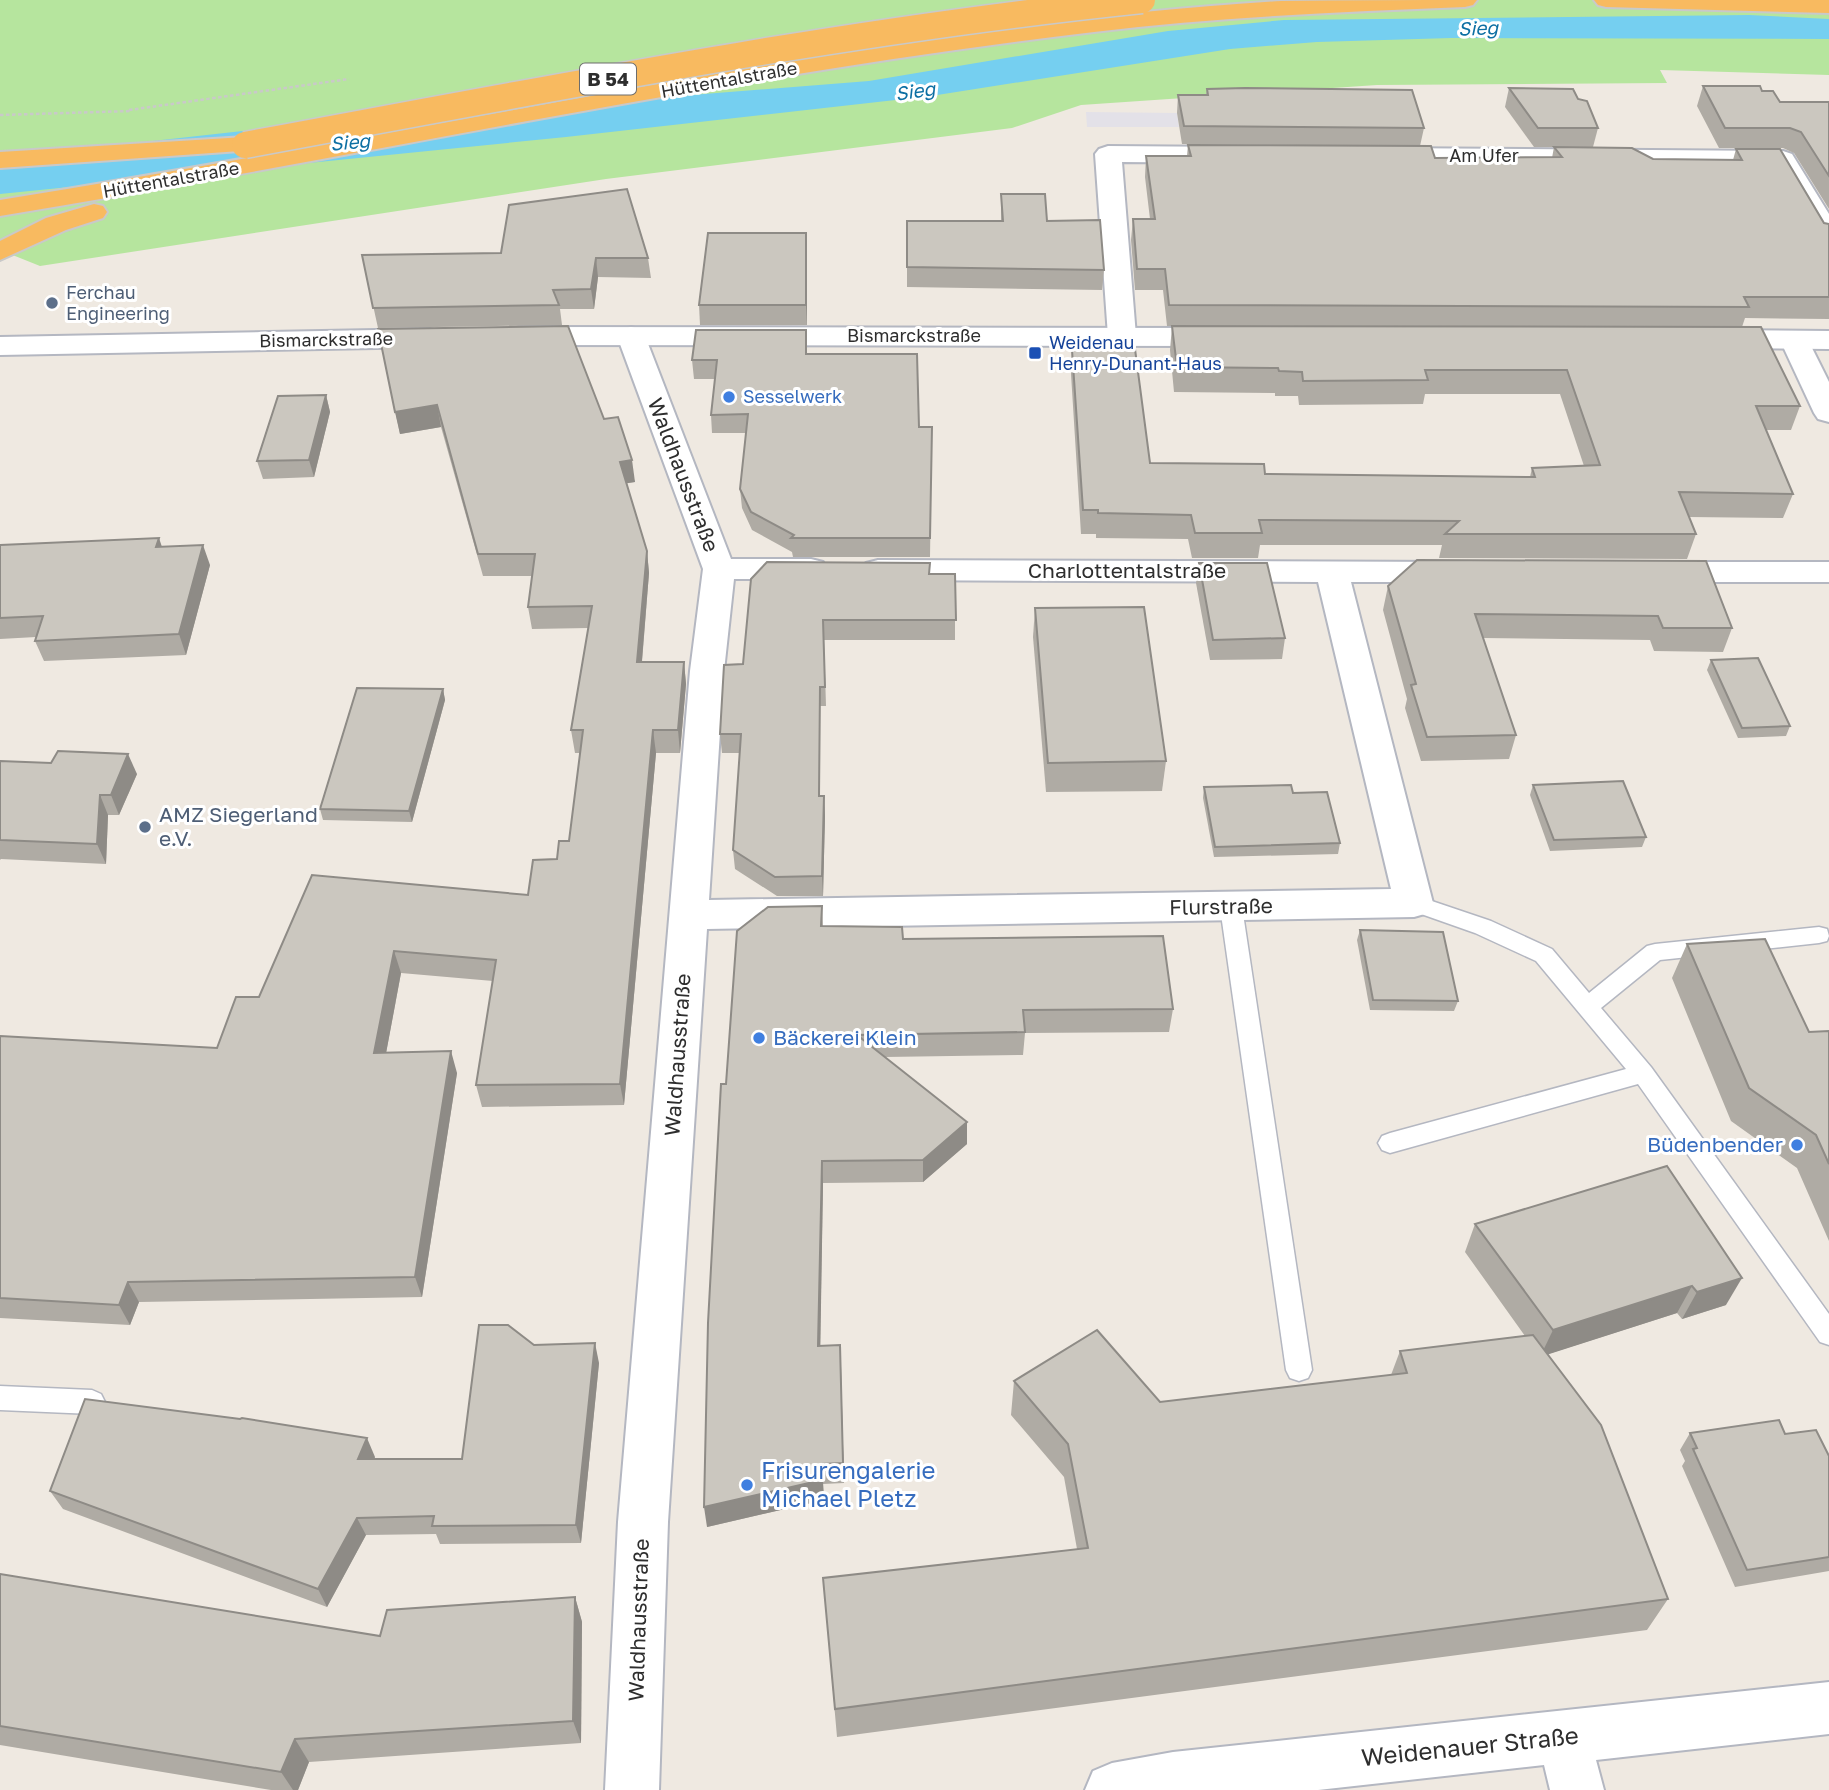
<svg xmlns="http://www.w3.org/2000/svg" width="1829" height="1790" viewBox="0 0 1829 1790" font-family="'Golos Text',sans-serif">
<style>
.industrial{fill:#e3e1e8}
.green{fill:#b6e59e}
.water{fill:#75cff0}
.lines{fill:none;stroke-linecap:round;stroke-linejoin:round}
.service-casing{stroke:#b4b7c1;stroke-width:3}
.minor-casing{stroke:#b4b7c1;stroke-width:4}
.tertiary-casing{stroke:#b4b7c1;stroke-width:4}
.secondary-casing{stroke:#b4b7c1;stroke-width:4}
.trunk-casing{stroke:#c9c9c9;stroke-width:4}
.path{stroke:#c9c9c9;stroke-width:2.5;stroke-dasharray:3.5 2.5;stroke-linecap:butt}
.service{fill:#fff;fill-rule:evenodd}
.minor{fill:#fff;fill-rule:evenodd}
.tertiary{fill:#fff;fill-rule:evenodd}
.secondary{fill:#fff;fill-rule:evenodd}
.trunk{fill:#f8ba60;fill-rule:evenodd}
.trunk-bridge-casing{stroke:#c9c9c9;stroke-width:29;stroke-linecap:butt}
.trunk-bridge{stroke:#f8ba60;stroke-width:26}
.wall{fill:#afaba4}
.shaded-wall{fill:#8e8b86}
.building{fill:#cbc7bf;stroke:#8e8b86;stroke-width:2}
.service-dot{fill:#5c6f8a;stroke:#fff;stroke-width:2.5}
.transit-dot{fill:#1a4fb4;stroke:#fff;stroke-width:2.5}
.shop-dot{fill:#3f7fe0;stroke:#fff;stroke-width:2.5}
.labels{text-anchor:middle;stroke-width:6;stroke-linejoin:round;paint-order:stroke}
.far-street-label{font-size:18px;fill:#2e2e2e;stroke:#fff}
.far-service-label{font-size:18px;fill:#4e5e75;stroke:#fff;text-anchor:start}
.far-transit-label{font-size:18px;fill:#164399;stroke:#fff;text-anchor:start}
.far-shop-label{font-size:18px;fill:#366cbe;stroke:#fff;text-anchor:start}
.far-water-label{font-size:19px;font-style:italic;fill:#0d6fa3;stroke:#fff}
.shield{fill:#fff;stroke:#6d6d6d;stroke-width:2}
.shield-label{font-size:19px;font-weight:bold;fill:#2e2e2e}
.street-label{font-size:21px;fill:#2e2e2e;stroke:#fff}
.service-label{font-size:21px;fill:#4e5e75;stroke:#fff;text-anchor:start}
.shop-label{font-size:21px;fill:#366cbe;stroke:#fff;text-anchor:start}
.near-shop-label{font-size:24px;fill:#366cbe;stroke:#fff;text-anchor:start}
.near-street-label{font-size:24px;fill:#2e2e2e;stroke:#fff}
</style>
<rect width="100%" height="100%" fill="#efe9e1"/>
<!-- industrial -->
<path class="industrial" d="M1086 112 1177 113 1179 127H1087Z"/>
<!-- green -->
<path class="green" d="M0 0H1829V75L1660 70 1667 83 1377 85 1081 105 1012 128 606 179 40 266 0 250Z"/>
<!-- water -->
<path class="water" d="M1749 15 1829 19V39L1451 38 1317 42 1230 49 931 96 566 137 0 194V158L261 129 869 81 1168 31 1284 20Z"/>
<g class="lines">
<defs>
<g id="service">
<path d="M1414 895 1491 921 1552 949 1589 993 1647 946 1655 944 1819 927 1827 929 1829 936 1827 941 1819 943 1660 960 1601 1008 1651 1067 1829 1314V1345L1820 1342 1638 1084 1390 1153 1382 1150 1378 1143 1382 1136 1390 1133 1626 1069 1536 961 1475 933 1407 909 1403 903 1407 897Z"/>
<path d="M1231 899 1238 901 1242 907 1312 1370 1308 1378 1299 1381 1290 1378 1286 1370 1220 907 1224 901Z"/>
<path d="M0 1386 92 1390 101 1394 105 1402 101 1410 92 1414 0 1410Z"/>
</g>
<g id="minor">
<path d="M1108 146 1239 147 1248 150 1252 155 1248 160 1239 163 1122 162 1136 336 1132 342 1122 345 1112 342 1108 336 1095 154 1099 149Z"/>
<path d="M1383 148 1783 151 1792 154 1829 214V245L1819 243 1775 167 1383 164 1374 161 1370 156 1374 151Z"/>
<path d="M631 327 641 330 645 336 731 559H811L823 562 827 569 823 576 811 579H734L724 671 709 900 1391 889 1318 582 878 580 866 577 862 570 866 563 878 560 1455 562 1467 565 1471 572 1467 579 1455 582H1351L1433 903 1428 913 1414 917 707 929 668 1522 659 1790H605L618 1522 690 671 703 569 617 336 621 330Z"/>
<path d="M1794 331 1804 334 1808 340 1829 382V422L1818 419 1814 413 1780 340 1784 334Z"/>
<path d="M1659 562H1829V582H1659L1647 579 1643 572 1647 565Z"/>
</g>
<g id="tertiary">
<path d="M519 327 1225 328 1235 331 1239 337 1235 343 1225 346 519 345 509 342 505 336 509 330Z"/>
<path d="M430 329 440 332 444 338 440 344 430 347 0 355V337Z"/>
<path d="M1716 330 1829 331V349L1716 348 1706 345 1702 339 1706 333Z"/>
</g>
<path id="secondary" d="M1829 1682V1734L1596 1760 1604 1790H1550L1544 1765 1318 1790H1085L1093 1771 1112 1763 1173 1752Z"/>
<g id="trunk">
<path d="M1477 0 1473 5 1465 7C1341 12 1217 17 1094 32 727 75 365 156 0 216V200C210 166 419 127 628 89 844 51 1062 14 1282 1 1346 0 1412 0 1477 0Z"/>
<path d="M1594 0H1829V13L1606 7 1598 5Z"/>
<path d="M245 137 254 140 258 145 254 150 0 168V152Z"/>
<path d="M94 204 103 206 107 212 103 218 66 230 0 260V241L46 218Z"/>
</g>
</defs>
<!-- service casing -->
<use href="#service" class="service-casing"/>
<!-- minor casing -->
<use href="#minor" class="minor-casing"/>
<!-- tertiary casing -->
<use href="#tertiary" class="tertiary-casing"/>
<!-- secondary casing -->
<use href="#secondary" class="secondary-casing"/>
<!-- trunk casing -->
<use href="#trunk" class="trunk-casing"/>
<!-- path -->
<g class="path">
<path d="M129 110 349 79"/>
<path d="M0 115 131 111"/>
</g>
<!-- service -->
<use href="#service" class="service"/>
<!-- minor -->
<use href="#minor" class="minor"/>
<!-- tertiary -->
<use href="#tertiary" class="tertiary"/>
<!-- secondary -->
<use href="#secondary" class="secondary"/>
<!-- trunk -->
<use href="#trunk" class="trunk"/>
<defs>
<path id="trunk-bridge" d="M245 145C543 90 840 31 1142 0"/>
</defs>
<!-- trunk-bridge casing -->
<use href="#trunk-bridge" class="trunk-bridge-casing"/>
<!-- trunk-bridge -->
<use href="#trunk-bridge" class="trunk-bridge"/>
</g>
<!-- wall -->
<g class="wall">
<path d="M1703 86 1762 91 1780 102H1829V209L1794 153 1783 148H1719L1697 106Z"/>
<path d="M1509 88 1578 99 1598 128 1593 147H1534L1505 107Z"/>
<path d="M1207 89 1424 128 1420 146 1182 144 1177 113 1178 95H1206Z"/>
<path d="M1188 145 1435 158H1552L1554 147 1653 159 1733 160 1736 149 1824 223 1829 224V319L1745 318 1742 327 1800 406 1791 430H1766L1793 494 1783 518 1689 517 1696 534 1687 559 1439 558 1442 545H1260L1258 558H1192L1188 539 1096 538V534H1081L1071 374 1072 350 1150 463 1265 474 1530 477 1532 468 1584 466 1560 394H1425L1423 404 1299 405 1298 396H1275V393L1174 392 1170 350 1172 326H1167L1163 290H1135L1131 240 1133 219H1150L1145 177 1146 156H1187Z"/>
<path d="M1001 194 1047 221 1104 270 1102 290 907 287V221H1001Z"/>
<path d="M807 252V325H700L699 305Z"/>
<path d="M362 255 648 258 651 278 598 277 594 309H560L562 325 378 328Z"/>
<path d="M378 329 604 419 635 482 626 483 647 551 649 573 642 662H684L686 684 680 753H656L624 1105 482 1107 476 1085 493 981 401 973 386 1053 457 1073 422 1297 139 1302 130 1325 0 1318V1036L217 1048 259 997 528 895 557 859 569 841 581 753H575L571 730 588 628 532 629 528 607 532 576H483L441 427 400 434Z"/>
<path d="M807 354 919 427H932L930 557H793L792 552 752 530 742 508 740 489 746 433H712L711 415 715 379H694L692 360Z"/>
<path d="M326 395 330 412 314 477 263 479 257 461Z"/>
<path d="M0 545 162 547 210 565 186 655 44 661 35 641 36 637 0 639Z"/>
<path d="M1417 560 1732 628 1723 652 1654 651 1650 640 1483 638 1516 735 1509 759 1421 761 1405 708 1407 699 1383 610 1388 586Z"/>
<path d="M1199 563 1285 638 1282 659 1210 660 1196 583Z"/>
<path d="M929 574H955V640H824L826 706H820V796H824L825 816 823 896H777L735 869 733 850 740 753H722L720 734 743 664 751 579Z"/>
<path d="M1035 608 1166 761 1162 791 1046 792 1033 637Z"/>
<path d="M1711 660 1790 726 1786 736 1738 738 1707 670Z"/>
<path d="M443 689 445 700 412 822 323 820 320 809Z"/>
<path d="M0 761 137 774 119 815H108L106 864 1 859 0 860Z"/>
<path d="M1533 785 1646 837 1642 847 1550 851 1530 795Z"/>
<path d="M1204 787 1293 793 1340 843 1338 854 1214 857 1203 798Z"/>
<path d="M822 906 823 926 903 939 1173 1009 1169 1032 1025 1033 1023 1055 885 1057 967 1122V1144L923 1182 823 1183 820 1346 840 1345 844 1483 823 1484 824 1500 707 1527 726 1084Z"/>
<path d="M1360 930 1458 1001 1454 1011 1370 1010 1357 940Z"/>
<path d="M1687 944 1809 1032 1829 1031V1241L1797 1168 1731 1121 1672 978Z"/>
<path d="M1667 1166 1726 1305 1682 1319 1677 1313 1548 1354 1668 1599 1647 1630 837 1737 823 1578 1077 1549 1064 1477 1011 1415 1014 1381 1160 1402 1391 1375 1400 1351 1525 1336 1465 1252 1475 1224Z"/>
<path d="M534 1345 599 1363 581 1543 440 1544 436 1534 366 1535 327 1607 63 1509 50 1491 375 1457 374 1459H462Z"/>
<path d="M1690 1433 1785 1434 1829 1456V1571L1735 1587 1682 1466 1685 1461 1680 1450Z"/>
<path d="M0 1574 380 1636 575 1597 582 1622 581 1743 309 1762 298 1790H271L0 1745Z"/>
</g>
<!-- shaded-wall -->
<g class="shaded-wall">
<path d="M806 233 807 252V325L806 305Z"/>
<path d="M596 258 598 277 594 309 591 289Z"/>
<path d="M326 395 330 412 314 477 309 460Z"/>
<path d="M437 405 441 427 400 434 395 412Z"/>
<path d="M632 460 635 482 622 484 620 462Z"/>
<path d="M159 538 166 559 156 547Z"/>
<path d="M203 545 210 565 186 655 179 634Z"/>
<path d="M647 551 649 573 640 684 637 662Z"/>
<path d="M684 662 686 684 680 753 678 730Z"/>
<path d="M820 687V816L819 796Z"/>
<path d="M443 689 445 700 412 822 409 811Z"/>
<path d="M653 730 656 753 624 1105 620 1084Z"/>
<path d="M128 754 137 774 119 815 111 795Z"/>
<path d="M100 795 108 815 106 864 97 844Z"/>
<path d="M824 796 825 816 823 896 822 876Z"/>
<path d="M394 951 401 973 382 1075 374 1053Z"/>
<path d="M451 1051 457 1073 422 1297 415 1277Z"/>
<path d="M967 1122V1144L923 1182V1160Z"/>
<path d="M822 1161 823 1183 820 1367 818 1346Z"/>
<path d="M1742 1278 1726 1305 1682 1319 1697 1292Z"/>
<path d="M128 1282 139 1302 130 1325 119 1305Z"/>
<path d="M1692 1286 1677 1313 1540 1357 1553 1330Z"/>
<path d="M595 1343 599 1363 581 1543 576 1525Z"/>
<path d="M840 1345 841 1366 844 1483 843 1463Z"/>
<path d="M367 1438 375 1457 366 1477 358 1459Z"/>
<path d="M822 1464 824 1500 707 1527 704 1507Z"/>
<path d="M357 1518 366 1535 327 1607 318 1589Z"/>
<path d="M575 1597 582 1622 581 1743 573 1721Z"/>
<path d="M295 1739 309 1762 298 1790H293L281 1772Z"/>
</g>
<!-- building -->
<g class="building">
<path d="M1703 86H1760L1762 91H1773L1780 102H1829V176L1801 132 1790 128H1725Z"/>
<path d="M1245 88 1412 90 1424 128 1184 126 1178 95H1208L1207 89Z"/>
<path d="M1509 88 1573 89 1578 99 1587 101 1598 128H1538Z"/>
<path d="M1188 145 1431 146 1435 158 1562 157 1554 147 1632 148 1653 159 1742 160 1736 149H1780L1824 223 1829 224V297H1744L1749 307 1169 305 1165 269H1137L1133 219H1155L1146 156H1191Z"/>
<path d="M627 189 648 258H596L591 289 553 290 559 305 373 308 362 255 501 253 509 205Z"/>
<path d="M1001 194H1045L1047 221 1100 220 1104 270 907 267V221H1003Z"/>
<path d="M708 233H806V305H699Z"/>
<path d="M568 326 604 419 618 417 632 460 620 462 647 551 637 662H684L678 730H653L620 1084 476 1085 496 960 394 951 374 1053 451 1051 415 1277 128 1282 119 1305 0 1298V1036L217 1048 236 997H259L312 875 528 895 533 860 557 859 559 841H569L583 730H571L592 606 528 607 535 554H478L437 405 395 412 378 329Z"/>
<path d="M1172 326 1761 327 1800 406H1756L1793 494 1679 492 1696 534H1445L1459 521 1259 520 1262 533H1195L1191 515 1098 513V510H1083L1072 350 1135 349 1150 463 1264 464 1265 474 1535 477 1532 468 1600 465 1567 370H1425L1428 380 1303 381 1302 372 1279 371 1278 368 1177 367Z"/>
<path d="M696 330H806V354H917L919 427H932L930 538H791L794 535 751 512 740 489 748 414 711 415 717 360H692Z"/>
<path d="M326 395 309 460 257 461 278 396Z"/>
<path d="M159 538 156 547 203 545 179 634 35 641 43 616 0 618V545Z"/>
<path d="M1417 560 1706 561 1732 628H1663L1658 616 1475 614 1516 735 1427 737 1411 685 1416 684 1388 586Z"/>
<path d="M767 562 930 563 929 574H955L956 620H823L825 687H820L819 796H824L822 876 775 877 733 850 741 734H720L724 665 743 664 751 579Z"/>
<path d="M1199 563H1267L1285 638 1213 640Z"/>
<path d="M1144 607 1166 761 1048 763 1035 608Z"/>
<path d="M1758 658 1790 726 1742 728 1711 660Z"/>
<path d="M357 688 443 689 409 811 320 809Z"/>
<path d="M58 751 128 754 111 795H100L97 844 0 840V761L51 763Z"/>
<path d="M1623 781 1646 837 1554 840 1533 785Z"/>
<path d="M1291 785 1293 793 1327 792 1340 843 1215 847 1204 787Z"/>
<path d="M822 906 821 926 902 927 903 939 1163 936 1173 1009 1023 1010 1025 1032 857 1035 967 1122 923 1160 822 1161 818 1346 840 1345 843 1463 822 1464V1480L704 1507 708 1323 721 1084H726L737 931 768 907Z"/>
<path d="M1360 930 1443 932 1458 1001 1373 1000Z"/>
<path d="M1765 939 1809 1032 1829 1031V1164L1816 1135 1749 1088 1687 944Z"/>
<path d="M1667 1166 1742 1278 1697 1292 1692 1286 1553 1330 1475 1224Z"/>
<path d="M479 1325H508L534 1345 595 1343 576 1525 432 1526 434 1516 357 1518 318 1589 50 1491 85 1399 240 1419 242 1418 367 1438 358 1459H462Z"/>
<path d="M1097 1330 1160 1402 1407 1373 1400 1351 1533 1335 1601 1425 1668 1599 835 1709 823 1578 1088 1548 1068 1444 1014 1381Z"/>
<path d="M1779 1420 1785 1434 1816 1430 1829 1456V1557L1747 1570 1693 1449 1697 1448 1690 1433Z"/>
<path d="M0 1574 380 1636 387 1610 575 1597 573 1721 295 1739 281 1772 0 1726Z"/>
</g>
<!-- markers -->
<g class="service-dot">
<circle cx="52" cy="303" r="7"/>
<circle cx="145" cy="827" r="7"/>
</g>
<rect class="transit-dot" x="1028" y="346" width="14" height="14" rx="3.5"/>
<g class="shop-dot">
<circle cx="729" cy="397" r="7"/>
<circle cx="759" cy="1038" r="7"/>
<circle cx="1797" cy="1145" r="7"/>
<circle cx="747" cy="1485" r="7"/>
</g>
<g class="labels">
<!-- far-street labels -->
<g class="far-street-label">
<text transform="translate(729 80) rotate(-10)" y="6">Hüttentalstraße</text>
<text x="1484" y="162">Am Ufer</text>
<text transform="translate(171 180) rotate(-10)" y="6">Hüttentalstraße</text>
<text x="914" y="342">Bismarckstraße</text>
<text transform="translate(326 340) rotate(-1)" y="6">Bismarckstraße</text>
</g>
<!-- far-service labels -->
<g class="far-service-label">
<text x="66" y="299">Ferchau<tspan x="66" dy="21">Engineering</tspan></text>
</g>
<!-- far-transit labels -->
<g class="far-transit-label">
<text x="1049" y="349">Weidenau<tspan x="1049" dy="21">Henry-Dunant-Haus</tspan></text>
</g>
<!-- far-shop labels -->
<g class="far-shop-label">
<text x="743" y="403">Sesselwerk</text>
</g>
<!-- far-water labels -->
<g class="far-water-label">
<text transform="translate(1478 28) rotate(-2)" y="7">Sieg</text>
<text transform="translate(915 91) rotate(-8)" y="7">Sieg</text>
<text transform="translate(350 142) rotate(-5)" y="7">Sieg</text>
</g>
<!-- shield labels -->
<rect class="shield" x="580" y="63.5" width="56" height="31" rx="5"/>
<g class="shield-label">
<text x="608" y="86">B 54</text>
</g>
<!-- street labels -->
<g class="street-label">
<text transform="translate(683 475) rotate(69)" y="7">Waldhausstraße</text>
<text x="1127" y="578">Charlottentalstraße</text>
<text transform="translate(1221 907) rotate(-1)" y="7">Flurstraße</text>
<text transform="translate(678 1055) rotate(-86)" y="7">Waldhausstraße</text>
<text transform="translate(639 1620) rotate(-88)" y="7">Waldhausstraße</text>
</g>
<!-- service labels -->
<g class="service-label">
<text x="159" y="822">AMZ Siegerland<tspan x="159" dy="24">e.V.</tspan></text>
</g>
<!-- shop labels -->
<g class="shop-label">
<text x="773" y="1045">Bäckerei Klein</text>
<text x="1783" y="1152" text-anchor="end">Büdenbender</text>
</g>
<!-- near-shop labels -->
<g class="near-shop-label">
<text x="761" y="1479">Frisurengalerie<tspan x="761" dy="28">Michael Pletz</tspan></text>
</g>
<!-- near-street labels -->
<g class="near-street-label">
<text transform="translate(1470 1747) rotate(-6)" y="8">Weidenauer Straße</text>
</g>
</g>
</svg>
